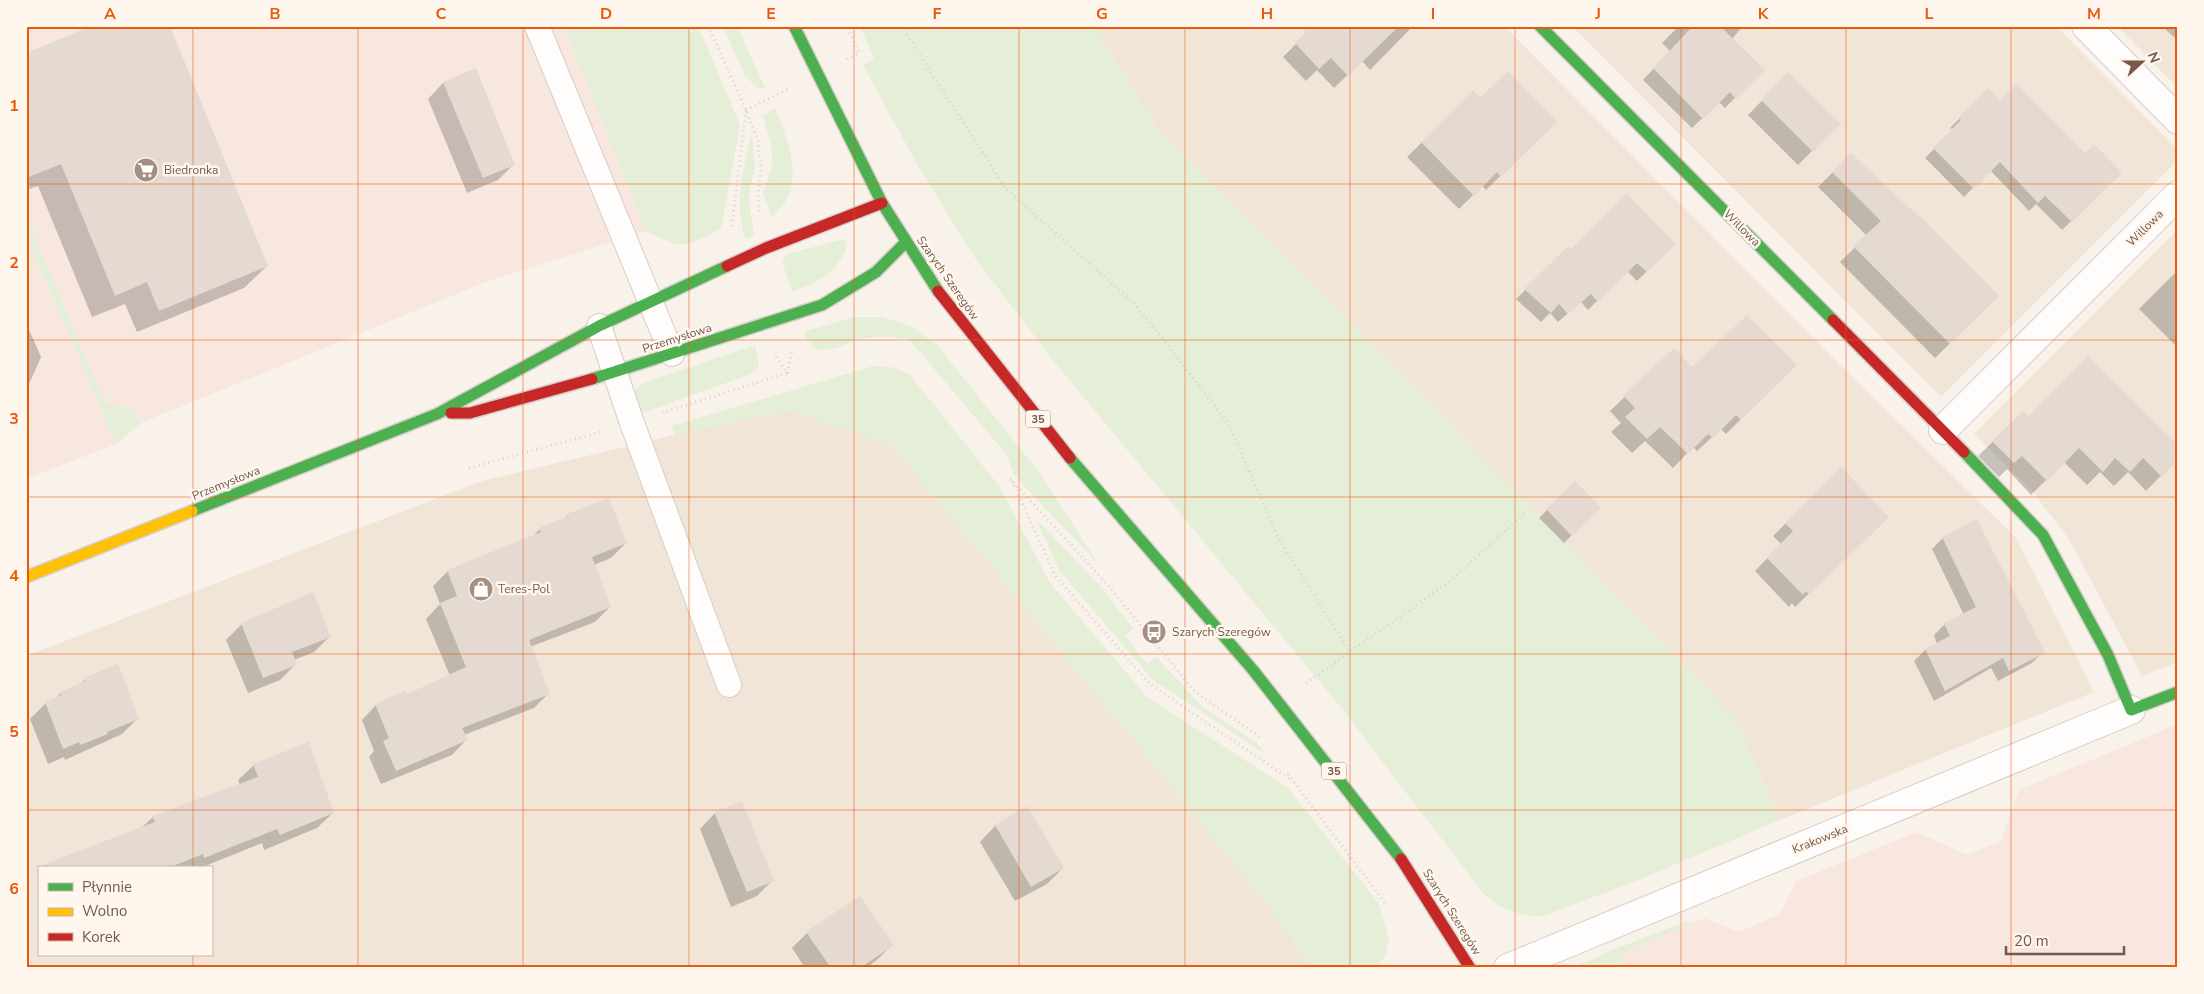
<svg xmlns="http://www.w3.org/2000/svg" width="2204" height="994" viewBox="0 0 2204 994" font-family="'Nunito Sans',sans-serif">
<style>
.residential{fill:#f1e5d8;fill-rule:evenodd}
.commercial{fill:#f8e7df}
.green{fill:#e5eed6}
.shadow{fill:#0003}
.building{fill:#e4dad2}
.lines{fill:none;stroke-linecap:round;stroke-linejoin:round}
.lane-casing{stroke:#d6cec8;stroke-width:26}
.street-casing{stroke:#d6cec8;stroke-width:30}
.fast-casing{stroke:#d7cec8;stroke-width:14}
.slow-casing{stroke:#d7cec8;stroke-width:14}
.jam-casing{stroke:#d7cec8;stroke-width:14}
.path{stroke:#dad2ce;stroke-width:3;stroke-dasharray:1 4;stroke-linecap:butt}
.lane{stroke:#fefdfc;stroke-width:24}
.street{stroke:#fefdfc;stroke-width:28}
.fast{stroke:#4caf50;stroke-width:11}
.slow{stroke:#ffc107;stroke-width:11}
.jam{stroke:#c62828;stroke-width:11}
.grid{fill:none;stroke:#e8590c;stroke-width:1;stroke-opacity:0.55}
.labels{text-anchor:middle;stroke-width:5;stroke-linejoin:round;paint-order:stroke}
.shield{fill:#fff7ed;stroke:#9f887b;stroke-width:1}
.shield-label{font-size:11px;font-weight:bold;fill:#76594a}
.poi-label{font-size:12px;fill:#76594a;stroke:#fff7ed;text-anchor:start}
.street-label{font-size:12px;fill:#76594a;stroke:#fff7ed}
.neatline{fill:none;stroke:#e8590c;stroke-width:2}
.grid-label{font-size:16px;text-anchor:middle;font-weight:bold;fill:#e8590c}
</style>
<rect width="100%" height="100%" fill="#f8f2eb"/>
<!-- residential -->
<g class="residential">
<path d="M1094 26H1504L1834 359 2016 538 2094 692 1780 820 1736 720 1411 384 1158 129Z"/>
<path d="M1572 26H2056L2178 150V160L1941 397Z"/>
<path d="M2117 26H2178V88Z"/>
<path d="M2178 229V662L2142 676 2069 539 2032 491 1974 434Z"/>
<path d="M789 410 892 445 1270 907 1312 968H26V656L482 481 695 430ZM39 868H211V955H39Z"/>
</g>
<!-- commercial -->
<g class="commercial">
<path d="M26 26H564L646 231 488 281 141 423 131 408 105 403 26 216Z"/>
<path d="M26 234 116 444 26 479Z"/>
<path d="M2178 724V968H1618L1625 951 1705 918 1739 932 1780 914 1796 881 1917 832 1967 855 2001 841 2019 790Z"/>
</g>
<!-- green -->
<g class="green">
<path d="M564 26H698L740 125 721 229C683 247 685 251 646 231Z"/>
<path d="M723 26H737L765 88H758L745 76Z"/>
<path d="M860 26H1094L1158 129 1411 384 1736 720 1780 820 1643 878 1544 916 1524 915 1500 907 1484 894 1339 705 1051 358 973 255 918 166 863 65 874 59Z"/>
<path d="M775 108C786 134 801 173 787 199 783 206 776 212 772 217L763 194 773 162 771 144 763 116Z"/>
<path d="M752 133 755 169 750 186 749 201 754 235 746 240C733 201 743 171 752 133Z"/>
<path d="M26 216 105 403 131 408 141 423 116 444 26 234Z"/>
<path d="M844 239C848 248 845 253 840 260 827 279 813 283 792 292L782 261 787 254Z"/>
<path d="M856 317H882L911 326 936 344 1039 472 1099 565 1014 475 1006 454 909 339 890 337 860 338 836 348 817 350 805 338 806 331Z"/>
<path d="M755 345 759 367 751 374 637 415 634 404 635 390 643 383Z"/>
<path d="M873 366 891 367 909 374 1000 487 1050 583 1147 697 1288 788 1379 904 1389 939 1385 957 1375 968H1312L1270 907 892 445 789 411 674 435 672 426Z"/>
<path d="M1036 519 1098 584 1133 628 1125 636 1147 664 1156 657 1203 707 1257 743 1265 754 1153 680 1059 570Z"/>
<path d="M1687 921 1693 923 1625 951 1618 968H1573L1610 951Z"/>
</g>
<!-- shadow -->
<g class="shadow">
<path d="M1314 26H1413L1370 70 1362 61 1334 88 1317 70 1306 81 1283 57Z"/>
<path d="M1679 26H1743L1732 39 1763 70 1725 108 1719 102 1692 128 1643 80 1670 51 1662 43Z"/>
<path d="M2162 26H2178V41Z"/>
<path d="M26 54 267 266 244 288 137 332 125 304 92 317 38 186 26 190Z"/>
<path d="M475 70 514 164 498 180 467 193 428 99 443 83Z"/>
<path d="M1788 74 1839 124 1798 165 1748 115Z"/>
<path d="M1988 90 2000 102 2085 155 2120 173 2062 230 2036 204 2029 211 1990 170 1964 197 1925 158 1953 130 1950 128Z"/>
<path d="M1473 92 1480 100 1555 122 1486 190 1482 186 1459 209 1407 157Z"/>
<path d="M1851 154 1998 296 1935 358 1840 262 1867 236 1818 187Z"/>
<path d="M1674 244 1637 281 1627 271 1588 310 1581 302 1558 322 1550 313 1541 322 1516 299 1568 248 1571 251Z"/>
<path d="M2178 270V348L2139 309Z"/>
<path d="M26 323 41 357 26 391Z"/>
<path d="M1674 349 1692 368 1795 365 1726 434 1721 429 1697 451 1693 447 1673 468 1645 441 1632 453 1611 432 1621 423 1610 411Z"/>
<path d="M2023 412 2029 418 2178 458 2146 491 2128 472 2114 486 2100 472 2087 485 2064 462 2031 495 2007 469 1999 477 1978 456Z"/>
<path d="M1841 469 1888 517 1795 607 1792 603 1789 607 1755 571 1781 544 1773 536Z"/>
<path d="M1575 483 1599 508 1564 543 1539 518Z"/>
<path d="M568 515 626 543 611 558 594 565 610 607 595 622 530 647 549 693 534 708 464 735 466 740 452 755 381 784 369 757 374 751 362 720 376 705 406 696 450 676 426 619 440 604 433 586 448 571 531 538 540 529 564 519Z"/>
<path d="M1943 538 2043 652 2032 663 1998 681 1991 668 1934 701 1914 661 1925 650 1937 644 1934 635 1945 624 1964 615 1932 549Z"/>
<path d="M242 624 329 637 314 652 294 660 295 665 280 680 248 693 226 640Z"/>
<path d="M85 679 138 718 122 734 65 760 64 757 48 764 30 719 46 703 53 700 61 693 79 685Z"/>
<path d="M254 765 333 813 317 828 264 850 262 843 200 868H55L140 829 153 817 240 785 238 780Z"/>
<path d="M1027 808 1063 868 1047 884 1015 901 980 842 995 826Z"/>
<path d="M715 813 772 881 757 896 731 907 700 829Z"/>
<path d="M807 933 892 945 877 960 866 968H805L792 948Z"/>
</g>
<!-- building -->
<g class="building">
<path d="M91 26H170L268 266 159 311 147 282 115 296 61 164 26 178V53Z"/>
<path d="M1300 26H1399L1348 76 1331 58 1319 69 1295 43 1306 32Z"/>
<path d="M1693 26H1720L1765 70 1736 99 1730 92 1703 119 1653 68Z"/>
<path d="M476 68 515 165 483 178 443 82Z"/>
<path d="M1508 71 1557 122 1501 177 1497 172 1474 196 1421 142 1473 90 1480 98Z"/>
<path d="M1788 72 1841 124 1813 152 1761 100Z"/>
<path d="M2017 84 2085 153 2094 144 2122 173 2072 222 2045 196 2038 203 2000 162 1974 189 1933 148 1961 120 1958 118 1988 88 2000 100Z"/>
<path d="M1851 153 1918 216 1919 215 1999 296 1950 344 1853 246 1881 221 1832 172Z"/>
<path d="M1627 194 1676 244 1647 272 1637 263 1598 302 1591 294 1568 314 1559 304 1551 313 1524 289 1568 246 1571 249Z"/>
<path d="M1747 315 1797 365 1741 420 1736 415 1713 438 1708 434 1688 454 1660 427 1647 439 1625 417 1635 408 1623 395 1674 348 1692 367Z"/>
<path d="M2088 356 2178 445V460L2162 477 2143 458 2130 472 2115 458 2103 472 2079 448 2047 481 2022 456 2014 463 1992 441 2023 411 2029 416Z"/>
<path d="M1841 467 1889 517 1809 595 1806 591 1803 595 1767 558 1793 531 1785 523Z"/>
<path d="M1575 481 1601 508 1572 536 1546 509Z"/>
<path d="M609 498 627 543 592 557 611 607 529 640 550 694 462 728 468 740 396 771 383 741 389 738 375 704 405 691 407 694 466 667 440 603 457 596 447 570 541 532 539 528 568 516 567 514Z"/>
<path d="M1977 519 2045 653 2009 671 2003 658 1945 691 1925 649 1950 636 1944 623 1976 607 1942 537Z"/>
<path d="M313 592 331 637 292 652 297 665 263 678 241 623Z"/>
<path d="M118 664 139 719 107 732 108 734 80 745 79 742 63 749 45 702 61 695 60 692 85 681 84 678Z"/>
<path d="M309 742 334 813 280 835 277 829 204 858 203 854 168 868H43L42 865 155 822 152 816 258 777 253 764Z"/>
<path d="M742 801 774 881 747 892 714 812Z"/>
<path d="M1027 806 1064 868 1031 887 995 825Z"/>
<path d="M860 896 894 945 860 968H831L806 932Z"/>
</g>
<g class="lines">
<defs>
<g id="lane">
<path d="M537 26 672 354"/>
<path d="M599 326 632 423 729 685"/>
</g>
<g id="street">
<path d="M2086 26 2178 120"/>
<path d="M1943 430 2178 195"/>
<path d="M1508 968 2131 710"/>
</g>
<g id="fast">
<path d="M794 26 882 203 938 291"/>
<path d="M1540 26 1833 320"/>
<path d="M592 379 822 305 876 272 906 242"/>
<path d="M1964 452 2043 535 2108 655 2131 710 2178 692"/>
<path d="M1070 458 1253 670 1401 859"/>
<path d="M192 511 437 414 599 326 727 266"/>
</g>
<path id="slow" d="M26 577 192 511"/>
<g id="jam">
<path d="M727 266 766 248 882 203"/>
<path d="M938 291 1070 458"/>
<path d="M1833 320 1964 452"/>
<path d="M451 413H470L592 379"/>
<path d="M1401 859 1470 968"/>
</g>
</defs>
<!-- lane casing -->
<use href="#lane" class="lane-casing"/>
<!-- street casing -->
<use href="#street" class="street-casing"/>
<!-- fast casing -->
<use href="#fast" class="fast-casing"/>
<!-- slow casing -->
<use href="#slow" class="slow-casing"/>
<!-- jam casing -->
<use href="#jam" class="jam-casing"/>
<!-- path -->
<g class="path">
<path d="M708 26 746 110 758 141 761 170 758 195 759 214"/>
<path d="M901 26 1006 189 1135 304 1229 424 1278 537 1349 651"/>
<path d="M847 59 859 53 847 26"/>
<path d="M746 110 788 89"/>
<path d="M732 226 746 111"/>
<path d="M776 357 787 372"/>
<path d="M787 373 792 351"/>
<path d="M662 413 787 373"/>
<path d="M469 468 601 432"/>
<path d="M1010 479 1107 584 1195 692 1260 737"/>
<path d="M1012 481 1056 577 1150 684 1291 780"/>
<path d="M1306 683 1449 582 1525 513"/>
<path d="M1288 774 1385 903"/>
</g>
<!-- lane -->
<use href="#lane" class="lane"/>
<!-- street -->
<use href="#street" class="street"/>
<!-- fast -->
<use href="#fast" class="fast"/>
<!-- slow -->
<use href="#slow" class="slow"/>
<!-- jam -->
<use href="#jam" class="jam"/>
</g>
<!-- grid -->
<path class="grid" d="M193 26V868M358 26V968M523 26V968M689 26V968M854 26V968M1019 26V968M1185 26V968M1350 26V968M1515 26V968M1681 26V968M1846 26V968M2011 26V968M26 184H2178M26 340H2178M26 497H2178M26 654H2178M26 810H2178M193 955V968"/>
<!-- icons -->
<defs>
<symbol id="supermarket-disc" viewBox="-11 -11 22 22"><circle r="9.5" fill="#a48f82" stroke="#fff7ed"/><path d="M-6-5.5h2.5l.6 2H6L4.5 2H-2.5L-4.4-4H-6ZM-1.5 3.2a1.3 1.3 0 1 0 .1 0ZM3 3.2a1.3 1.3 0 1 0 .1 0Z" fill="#fff"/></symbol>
<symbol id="shop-disc" viewBox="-11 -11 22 22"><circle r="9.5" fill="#a48f82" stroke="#fff7ed"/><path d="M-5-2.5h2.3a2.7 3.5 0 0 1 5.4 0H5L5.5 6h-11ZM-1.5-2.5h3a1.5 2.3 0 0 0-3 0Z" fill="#fff"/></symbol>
<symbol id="bus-disc" viewBox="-11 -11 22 22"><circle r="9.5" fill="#a48f82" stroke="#fff7ed"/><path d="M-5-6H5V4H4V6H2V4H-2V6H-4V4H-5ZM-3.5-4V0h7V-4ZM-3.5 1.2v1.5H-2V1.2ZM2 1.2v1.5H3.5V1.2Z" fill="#fff"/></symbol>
</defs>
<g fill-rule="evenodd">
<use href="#supermarket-disc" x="132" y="156" width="28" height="28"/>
<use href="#shop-disc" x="467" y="575" width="28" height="28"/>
<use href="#bus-disc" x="1140" y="618" width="28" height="28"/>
</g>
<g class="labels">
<!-- shield labels -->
<g class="shield">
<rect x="1025.5" y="410.5" width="25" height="17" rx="4"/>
<rect x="1321.5" y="762.5" width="25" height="17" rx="4"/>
</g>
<g class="shield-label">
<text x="1038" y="423">35</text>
<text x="1334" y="775">35</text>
</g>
<!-- poi labels -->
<g class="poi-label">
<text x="164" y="174">Biedronka</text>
<text x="498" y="593">Teres-Pol</text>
<text x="1172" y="636">Szarych Szeregów</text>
</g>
<!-- street labels -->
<g class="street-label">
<text transform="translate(1742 228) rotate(45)" y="4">Willowa</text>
<text transform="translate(2145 228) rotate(-45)" y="4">Willowa</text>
<text transform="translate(948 278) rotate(55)" y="4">Szarych Szeregów</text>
<text transform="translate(677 338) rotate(-18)" y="4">Przemysłowa</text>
<text transform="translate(226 483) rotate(-22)" y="4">Przemysłowa</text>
<text transform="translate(1820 839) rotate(-22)" y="4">Krakowska</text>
<text transform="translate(1452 912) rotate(58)" y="4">Szarych Szeregów</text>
</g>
</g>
<!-- border -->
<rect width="2204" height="994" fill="none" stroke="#fff7ed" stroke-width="55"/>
<!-- legend -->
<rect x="38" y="866" width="175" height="90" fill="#fff7ed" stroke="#c8b8ac"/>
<rect x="48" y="883" width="25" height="8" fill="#4caf50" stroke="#c8b8ac"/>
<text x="82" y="892" font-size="15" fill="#76594a">Płynnie</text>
<rect x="48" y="908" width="25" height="8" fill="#ffc107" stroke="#c8b8ac"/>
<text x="82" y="916" font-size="15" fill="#76594a">Wolno</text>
<rect x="48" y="933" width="25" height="8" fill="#c62828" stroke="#c8b8ac"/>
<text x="82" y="942" font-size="15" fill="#76594a">Korek</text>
<!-- north arrow -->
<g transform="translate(2142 62) rotate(69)" stroke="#fff7ed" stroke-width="4" paint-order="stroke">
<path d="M0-4L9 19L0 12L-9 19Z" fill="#76594a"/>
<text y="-8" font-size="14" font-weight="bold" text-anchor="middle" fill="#76594a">N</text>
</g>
<!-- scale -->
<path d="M2006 946v8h118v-8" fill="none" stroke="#76594a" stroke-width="2.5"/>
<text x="2014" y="946" font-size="15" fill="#76594a" stroke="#fff7ed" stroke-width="4" paint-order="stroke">20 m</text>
<rect x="28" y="28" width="2148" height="938" class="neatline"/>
<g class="grid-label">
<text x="110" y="19">A</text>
<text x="275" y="19">B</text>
<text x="441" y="19">C</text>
<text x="606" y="19">D</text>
<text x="771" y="19">E</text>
<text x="937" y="19">F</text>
<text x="1102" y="19">G</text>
<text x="1267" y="19">H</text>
<text x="1433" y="19">I</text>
<text x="1598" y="19">J</text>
<text x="1763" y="19">K</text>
<text x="1929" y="19">L</text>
<text x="2094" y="19">M</text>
<text x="14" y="111">1</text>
<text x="14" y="268">2</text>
<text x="14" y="424">3</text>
<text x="14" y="581">4</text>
<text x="14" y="737">5</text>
<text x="14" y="894">6</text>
</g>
</svg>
